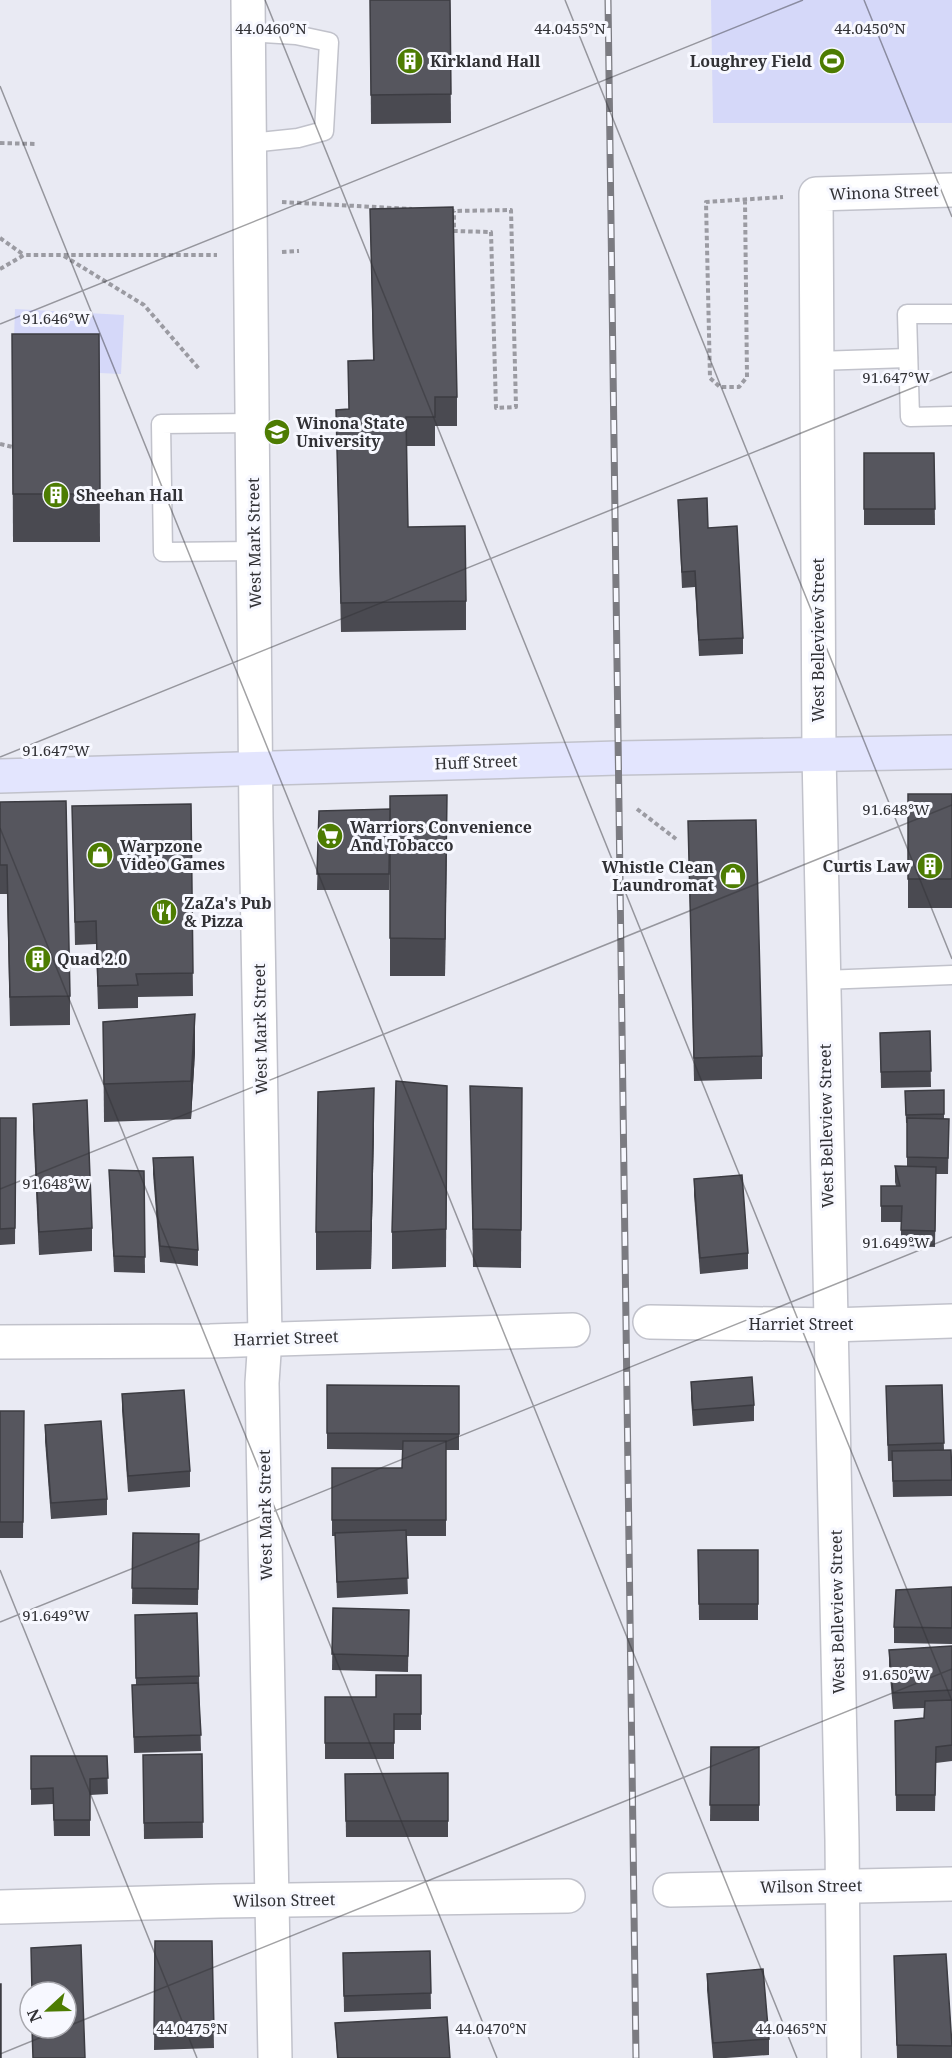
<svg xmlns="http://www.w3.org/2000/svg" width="952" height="2058" viewBox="0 0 952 2058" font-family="'Noto Serif',serif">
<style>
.green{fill:#d5d8f9}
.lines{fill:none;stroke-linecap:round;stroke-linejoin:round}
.service-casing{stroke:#c1c2cb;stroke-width:21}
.minor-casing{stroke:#c1c2cb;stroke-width:36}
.secondary-casing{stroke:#c1c2cb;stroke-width:36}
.path{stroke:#9b9ba2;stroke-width:4;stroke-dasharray:4.5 3;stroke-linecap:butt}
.service{stroke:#fff;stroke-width:18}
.minor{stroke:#fff;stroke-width:33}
.secondary{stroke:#e3e5fe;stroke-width:33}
.rail-casing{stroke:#7b7b81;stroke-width:7}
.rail{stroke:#f7f8ff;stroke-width:4.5;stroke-dasharray:14;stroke-linecap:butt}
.wall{fill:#4a4a51}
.shaded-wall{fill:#3c3c42}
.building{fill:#56565e;stroke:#3c3c42;stroke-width:1.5}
.ticks{fill:none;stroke:#313135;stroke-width:1.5;stroke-opacity:0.45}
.labels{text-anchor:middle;stroke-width:6;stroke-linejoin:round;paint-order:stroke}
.poi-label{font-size:16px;font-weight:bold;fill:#313135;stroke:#f7f8ff;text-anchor:start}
.street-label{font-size:16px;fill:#313135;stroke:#f7f8ff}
.ticks-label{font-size:15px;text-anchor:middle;fill:#313135;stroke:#f7f8ff;stroke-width:6;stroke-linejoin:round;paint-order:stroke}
</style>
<rect width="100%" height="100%" fill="#e9eaf3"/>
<!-- green -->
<g class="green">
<path d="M711 0H952V123H713Z"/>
<path d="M15 309 124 315 121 374 13 369Z"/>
</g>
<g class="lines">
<defs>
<g id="service">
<path d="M248 32 296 35 329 42 324 131 298 138 250 143"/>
<path d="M952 314H907L910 417 952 416"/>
<path d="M817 361 908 358"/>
<path d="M253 423 161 424 163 552 254 551"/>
<path d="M823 980 952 975"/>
</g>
<g id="minor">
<path d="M248 0 256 818 265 1338 262 1383 275 2058"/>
<path d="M650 1322 831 1325 952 1321"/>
<path d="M0 1342 210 1341 573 1330"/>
<path d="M670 1890 952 1884"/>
<path d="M0 1907 219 1901 568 1896"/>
<path d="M844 2058 842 1840 819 754 816 194 952 190"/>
</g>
<path id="secondary" d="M0 776 618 758 952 752"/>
</defs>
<!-- service casing -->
<use href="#service" class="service-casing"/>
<!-- minor casing -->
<use href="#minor" class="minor-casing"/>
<!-- secondary casing -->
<use href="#secondary" class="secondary-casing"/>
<!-- path -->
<g class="path">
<path d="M0 143 36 144"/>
<path d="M745 200 747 377 739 387H720L710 378 706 202 783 197"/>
<path d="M282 202 412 209"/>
<path d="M450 211 511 210 516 407 496 408 491 232 454 231V211"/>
<path d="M0 238 24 255"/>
<path d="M282 252 299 251"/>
<path d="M64 256 144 305 200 370"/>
<path d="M0 269 24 255H217"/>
<path d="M0 444 13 447"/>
<path d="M637 809 676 839"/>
</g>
<!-- service -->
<use href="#service" class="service"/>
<!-- minor -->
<use href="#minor" class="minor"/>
<!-- secondary -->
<use href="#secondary" class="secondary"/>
<defs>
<path id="rail" d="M608 0 636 2058"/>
</defs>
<!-- rail casing -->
<use href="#rail" class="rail-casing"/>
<!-- rail -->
<use href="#rail" class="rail"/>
</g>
<!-- wall -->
<g class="wall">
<path d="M370 0H450L451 123 371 124Z"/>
<path d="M370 209 457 397V426H435V446H406L408 527 466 601V630L341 632 336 410 349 409 348 361 373 360Z"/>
<path d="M12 334H99L100 542H13Z"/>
<path d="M864 453H934L935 525H864Z"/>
<path d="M678 500 743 638V654L699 656 695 587 682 588Z"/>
<rect x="908" y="794" width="44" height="114"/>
<path d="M447 795 445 976H390V839L389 890H317L319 811 390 809V796Z"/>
<path d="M0 802 70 996V1025L10 1026 7 894H0Z"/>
<path d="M191 804 193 996 138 997V1008L98 1009 96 944 75 945 72 806Z"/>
<path d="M688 821 762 1056V1079L694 1081Z"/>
<path d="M103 1022 195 1052 191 1119 104 1122Z"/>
<path d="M930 1031 931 1087 881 1088 880 1033Z"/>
<path d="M447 1086 446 1267 392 1269V1232Z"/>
<path d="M470 1086 522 1088 521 1268 473 1267Z"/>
<path d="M944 1090V1119H949L948 1174H936L935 1247 901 1246V1222H881V1186H896L895 1182V1166H907V1123H906L905 1091Z"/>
<path d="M33 1104 92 1228V1251L39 1255 33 1127Z"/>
<path d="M0 1118H16L15 1244 0 1245Z"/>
<path d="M374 1126 371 1269 316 1270V1232Z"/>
<path d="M153 1158 198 1250V1266L160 1262 153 1174Z"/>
<path d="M109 1170 144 1171 145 1273 114 1272Z"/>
<path d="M694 1179 748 1253V1269L700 1274 694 1195Z"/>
<path d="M691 1382 754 1405V1421L693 1426 691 1398Z"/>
<path d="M327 1385 459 1386V1450H446V1536H406L408 1594 337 1598 335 1536H332V1468H402L403 1450 327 1449Z"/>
<path d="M942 1385 944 1450 952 1463V1496L893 1497 892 1461H888L886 1386Z"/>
<path d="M122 1394 190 1471V1487L128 1492 122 1410Z"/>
<path d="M0 1411H24L23 1538H0Z"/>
<path d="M45 1425 107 1499V1515L51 1519 45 1441Z"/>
<path d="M133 1533 199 1534 198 1605 132 1604Z"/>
<path d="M698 1550H758V1620H699Z"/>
<path d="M952 1587V1644L894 1643V1627Z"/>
<path d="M333 1608 409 1610 408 1672 332 1670Z"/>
<path d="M135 1631 199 1676 201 1751 134 1753 132 1685H136Z"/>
<path d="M952 1646V1761L936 1763 935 1811H896L895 1721 924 1718V1708L893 1709 889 1666V1650Z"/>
<path d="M421 1675V1730H394V1759H325V1697H376Z"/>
<path d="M711 1747H759V1821H710Z"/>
<path d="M202 1754 203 1838 144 1839 143 1755Z"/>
<path d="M31 1756H107L108 1794 90 1795V1836H54L53 1804 31 1805Z"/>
<path d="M448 1773V1837H346L345 1774Z"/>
<path d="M155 1941H212L214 2048 154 2050Z"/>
<path d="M430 1951 431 2009 344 2012 343 1953Z"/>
<path d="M894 1956 952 2035V2058H897Z"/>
<path d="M707 1974 769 2039V2055L726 2058H713L707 1990Z"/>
<path d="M335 2023 450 2058H337Z"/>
</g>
<!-- shaded-wall -->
<g class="shaded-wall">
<path d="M447 795V833L445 976V939Z"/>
<path d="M195 1014V1052L191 1119V1081Z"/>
<path d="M374 1088V1126L371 1269V1231Z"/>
</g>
<!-- building -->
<g class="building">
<path d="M370 0H450L451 94 371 95Z"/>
<path d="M453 207 457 397H435V417H406L408 527 465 526 466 601 341 603 336 410 349 409 348 361 374 360 370 209Z"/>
<path d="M12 334H99L100 494H13Z"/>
<path d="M864 453H934L935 509H864Z"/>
<path d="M707 498 708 528 737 526 743 638 699 640 695 571 682 572 678 500Z"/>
<rect x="908" y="794" width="44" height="85"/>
<path d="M447 795 445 939 390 938V796Z"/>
<path d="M66 801 70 996 10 997 7 865H0V802Z"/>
<path d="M191 804 193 973 136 974 138 985 98 986 96 921 75 922 72 806Z"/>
<path d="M390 809 389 874H317L319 811Z"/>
<path d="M756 820 762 1056 694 1058 688 821Z"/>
<path d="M195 1014 191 1081 104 1084 103 1022Z"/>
<path d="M930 1031 931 1071 881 1072 880 1033Z"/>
<path d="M396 1081 447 1086 446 1229 392 1232Z"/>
<path d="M470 1086 522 1088 521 1230 473 1229Z"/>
<path d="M374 1088 371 1231 316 1232 318 1092Z"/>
<path d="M944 1090V1114L906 1115 905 1091Z"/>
<path d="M87 1100 92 1228 39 1232 33 1104Z"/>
<path d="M0 1118H16L15 1228 0 1229Z"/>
<path d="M907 1118 949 1119 948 1158 907 1157Z"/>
<path d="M193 1157 198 1250 160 1246 153 1158Z"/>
<path d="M895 1166 936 1167 935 1231 901 1230 902 1206H881V1186H900Z"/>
<path d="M109 1170 144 1171 145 1257 114 1256Z"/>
<path d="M742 1175 748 1253 700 1258 694 1179Z"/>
<path d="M752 1377 754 1405 693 1410 691 1382Z"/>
<path d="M327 1385 459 1386V1434L327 1433Z"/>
<path d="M942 1385 944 1443 888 1445 886 1386Z"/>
<path d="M184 1390 190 1471 128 1476 122 1394Z"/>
<path d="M0 1411H24L23 1522H0Z"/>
<path d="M101 1421 107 1499 51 1503 45 1425Z"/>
<path d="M403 1441H446V1520H332V1468H402Z"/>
<path d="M951 1450 952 1480 893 1481 892 1451Z"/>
<path d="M406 1530 408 1578 337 1582 335 1533Z"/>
<path d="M133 1533 199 1534 198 1589 132 1588Z"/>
<path d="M698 1550H758V1604H699Z"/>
<path d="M952 1587V1628L894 1627 896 1590Z"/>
<path d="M333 1608 409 1610 408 1656 332 1654Z"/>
<path d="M197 1613 199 1676 136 1678 135 1615Z"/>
<path d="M952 1646V1690L893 1693 889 1650Z"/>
<path d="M376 1675H421V1714H394V1743H325V1697H376Z"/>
<path d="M198 1683 201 1735 134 1737 132 1685Z"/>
<path d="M952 1700V1745L936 1747 935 1795H896L895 1721 924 1718 925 1701Z"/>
<path d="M711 1747H759V1805H710Z"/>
<path d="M202 1754 203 1822 144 1823 143 1755Z"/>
<path d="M31 1756H107L108 1778 90 1779V1820H54L53 1788 31 1789Z"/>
<path d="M448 1773V1821H346L345 1774Z"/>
<path d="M155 1941H212L214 2032 154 2034Z"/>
<path d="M81 1945 85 2058H33L32 2028H66V1992H32L31 1948Z"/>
<path d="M430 1951 431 1993 344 1996 343 1953Z"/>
<path d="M946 1954 952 2046 897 2045 894 1956Z"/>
<path d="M763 1969 769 2039 713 2043 707 1974Z"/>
<rect x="0" y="1984" width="1" height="74"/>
<path d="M447 2017 450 2058H338L335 2023Z"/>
</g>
<!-- ticks -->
<path class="ticks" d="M265 0 952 1701M565 0 952 959M864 0 952 217M0 86 797 2058M0 324 803 0M0 757 952 372M0 828 497 2058M0 1189 952 805M0 1570 197 2058M0 1622 952 1237M66 2027 952 1669M0 2054 64 2028"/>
<!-- icons -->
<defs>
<symbol id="building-disc" viewBox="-11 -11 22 22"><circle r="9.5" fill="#4d7c02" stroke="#f7f8ff"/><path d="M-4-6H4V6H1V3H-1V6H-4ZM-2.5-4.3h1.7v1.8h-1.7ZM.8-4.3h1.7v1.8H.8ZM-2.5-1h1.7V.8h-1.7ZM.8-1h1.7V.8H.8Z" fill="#fff"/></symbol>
<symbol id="stadium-disc" viewBox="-11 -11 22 22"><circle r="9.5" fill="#4d7c02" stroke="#f7f8ff"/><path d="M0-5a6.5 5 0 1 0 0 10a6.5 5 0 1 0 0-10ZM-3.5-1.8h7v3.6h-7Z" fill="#fff"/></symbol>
<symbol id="university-disc" viewBox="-11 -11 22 22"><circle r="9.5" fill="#4d7c02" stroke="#f7f8ff"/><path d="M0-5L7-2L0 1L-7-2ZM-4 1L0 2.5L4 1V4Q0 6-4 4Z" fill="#fff"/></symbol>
<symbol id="supermarket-disc" viewBox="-11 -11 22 22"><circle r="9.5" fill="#4d7c02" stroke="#f7f8ff"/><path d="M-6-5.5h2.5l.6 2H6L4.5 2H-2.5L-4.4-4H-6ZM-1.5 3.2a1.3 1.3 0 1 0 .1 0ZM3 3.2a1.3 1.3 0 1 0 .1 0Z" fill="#fff"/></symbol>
<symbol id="shop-disc" viewBox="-11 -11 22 22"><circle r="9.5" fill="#4d7c02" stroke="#f7f8ff"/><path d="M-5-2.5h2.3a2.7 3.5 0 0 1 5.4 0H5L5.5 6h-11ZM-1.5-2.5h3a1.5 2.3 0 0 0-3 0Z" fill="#fff"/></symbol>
<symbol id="restaurant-disc" viewBox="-11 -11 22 22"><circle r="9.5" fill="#4d7c02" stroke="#f7f8ff"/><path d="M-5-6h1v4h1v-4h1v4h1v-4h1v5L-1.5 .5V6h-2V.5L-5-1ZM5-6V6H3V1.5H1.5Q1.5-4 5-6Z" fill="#fff"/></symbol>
</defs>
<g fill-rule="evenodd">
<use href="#building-disc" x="395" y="46" width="30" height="30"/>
<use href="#stadium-disc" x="817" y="46" width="30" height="30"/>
<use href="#university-disc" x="262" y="417" width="30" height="30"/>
<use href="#building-disc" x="41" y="480" width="30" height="30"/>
<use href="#supermarket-disc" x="315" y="821" width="30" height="30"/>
<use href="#shop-disc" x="85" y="840" width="30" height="30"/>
<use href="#building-disc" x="915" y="851" width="30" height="30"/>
<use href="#shop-disc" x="718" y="861" width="30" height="30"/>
<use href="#restaurant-disc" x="149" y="897" width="30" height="30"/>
<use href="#building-disc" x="23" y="944" width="30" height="30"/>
</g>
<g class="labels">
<!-- poi labels -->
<g class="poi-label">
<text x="430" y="67">Kirkland Hall</text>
<text x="812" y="67" text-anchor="end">Loughrey Field</text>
<text x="296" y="429">Winona State<tspan x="296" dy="18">University</tspan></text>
<text x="76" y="501">Sheehan Hall</text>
<text x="350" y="833">Warriors Convenience<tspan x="350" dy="18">And Tobacco</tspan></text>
<text x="120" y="852">Warpzone<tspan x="120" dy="18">Video Games</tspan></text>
<text x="910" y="872" text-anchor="end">Curtis Law</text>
<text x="714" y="873" text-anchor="end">Whistle Clean<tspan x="714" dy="18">Laundromat</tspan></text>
<text x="184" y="909">ZaZa's Pub<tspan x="184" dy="18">&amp; Pizza</tspan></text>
<text x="57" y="965">Quad 2.0</text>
</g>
<!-- street labels -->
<g class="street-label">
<text transform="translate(884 192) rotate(-2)" y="6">Winona Street</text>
<text transform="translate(254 543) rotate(-91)" y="6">West Mark Street</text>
<text transform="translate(818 640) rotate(-90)" y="6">West Belleview Street</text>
<text transform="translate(476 762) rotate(-2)" y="6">Huff Street</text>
<text transform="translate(260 1029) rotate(-91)" y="6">West Mark Street</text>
<text transform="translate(826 1126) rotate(-91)" y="6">West Belleview Street</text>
<text x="801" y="1330">Harriet Street</text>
<text transform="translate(286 1338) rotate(-2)" y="6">Harriet Street</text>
<text transform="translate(265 1515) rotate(-91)" y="6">West Mark Street</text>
<text transform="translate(837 1612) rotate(-91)" y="6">West Belleview Street</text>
<text transform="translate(811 1886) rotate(-1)" y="6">Wilson Street</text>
<text transform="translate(284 1900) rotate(-1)" y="6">Wilson Street</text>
</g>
</g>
<g class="ticks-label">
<text x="271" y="34">44.0460°N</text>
<text x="570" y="34">44.0455°N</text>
<text x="870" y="34">44.0450°N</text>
<text x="56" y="324">91.646°W</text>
<text x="896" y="383">91.647°W</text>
<text x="56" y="756">91.647°W</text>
<text x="896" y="815">91.648°W</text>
<text x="56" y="1189">91.648°W</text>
<text x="896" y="1248">91.649°W</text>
<text x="56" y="1621">91.649°W</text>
<text x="896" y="1680">91.650°W</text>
<text x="192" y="2034">44.0475°N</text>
<text x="491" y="2034">44.0470°N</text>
<text x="791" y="2034">44.0465°N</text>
</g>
<!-- north arrow -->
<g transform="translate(48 2010) rotate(248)"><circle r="28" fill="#f7f8ff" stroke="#a8a8ae" stroke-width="1.5"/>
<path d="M0-4.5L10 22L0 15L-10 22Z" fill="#4d7c02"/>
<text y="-9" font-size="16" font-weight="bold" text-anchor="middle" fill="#313135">N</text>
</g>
</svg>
